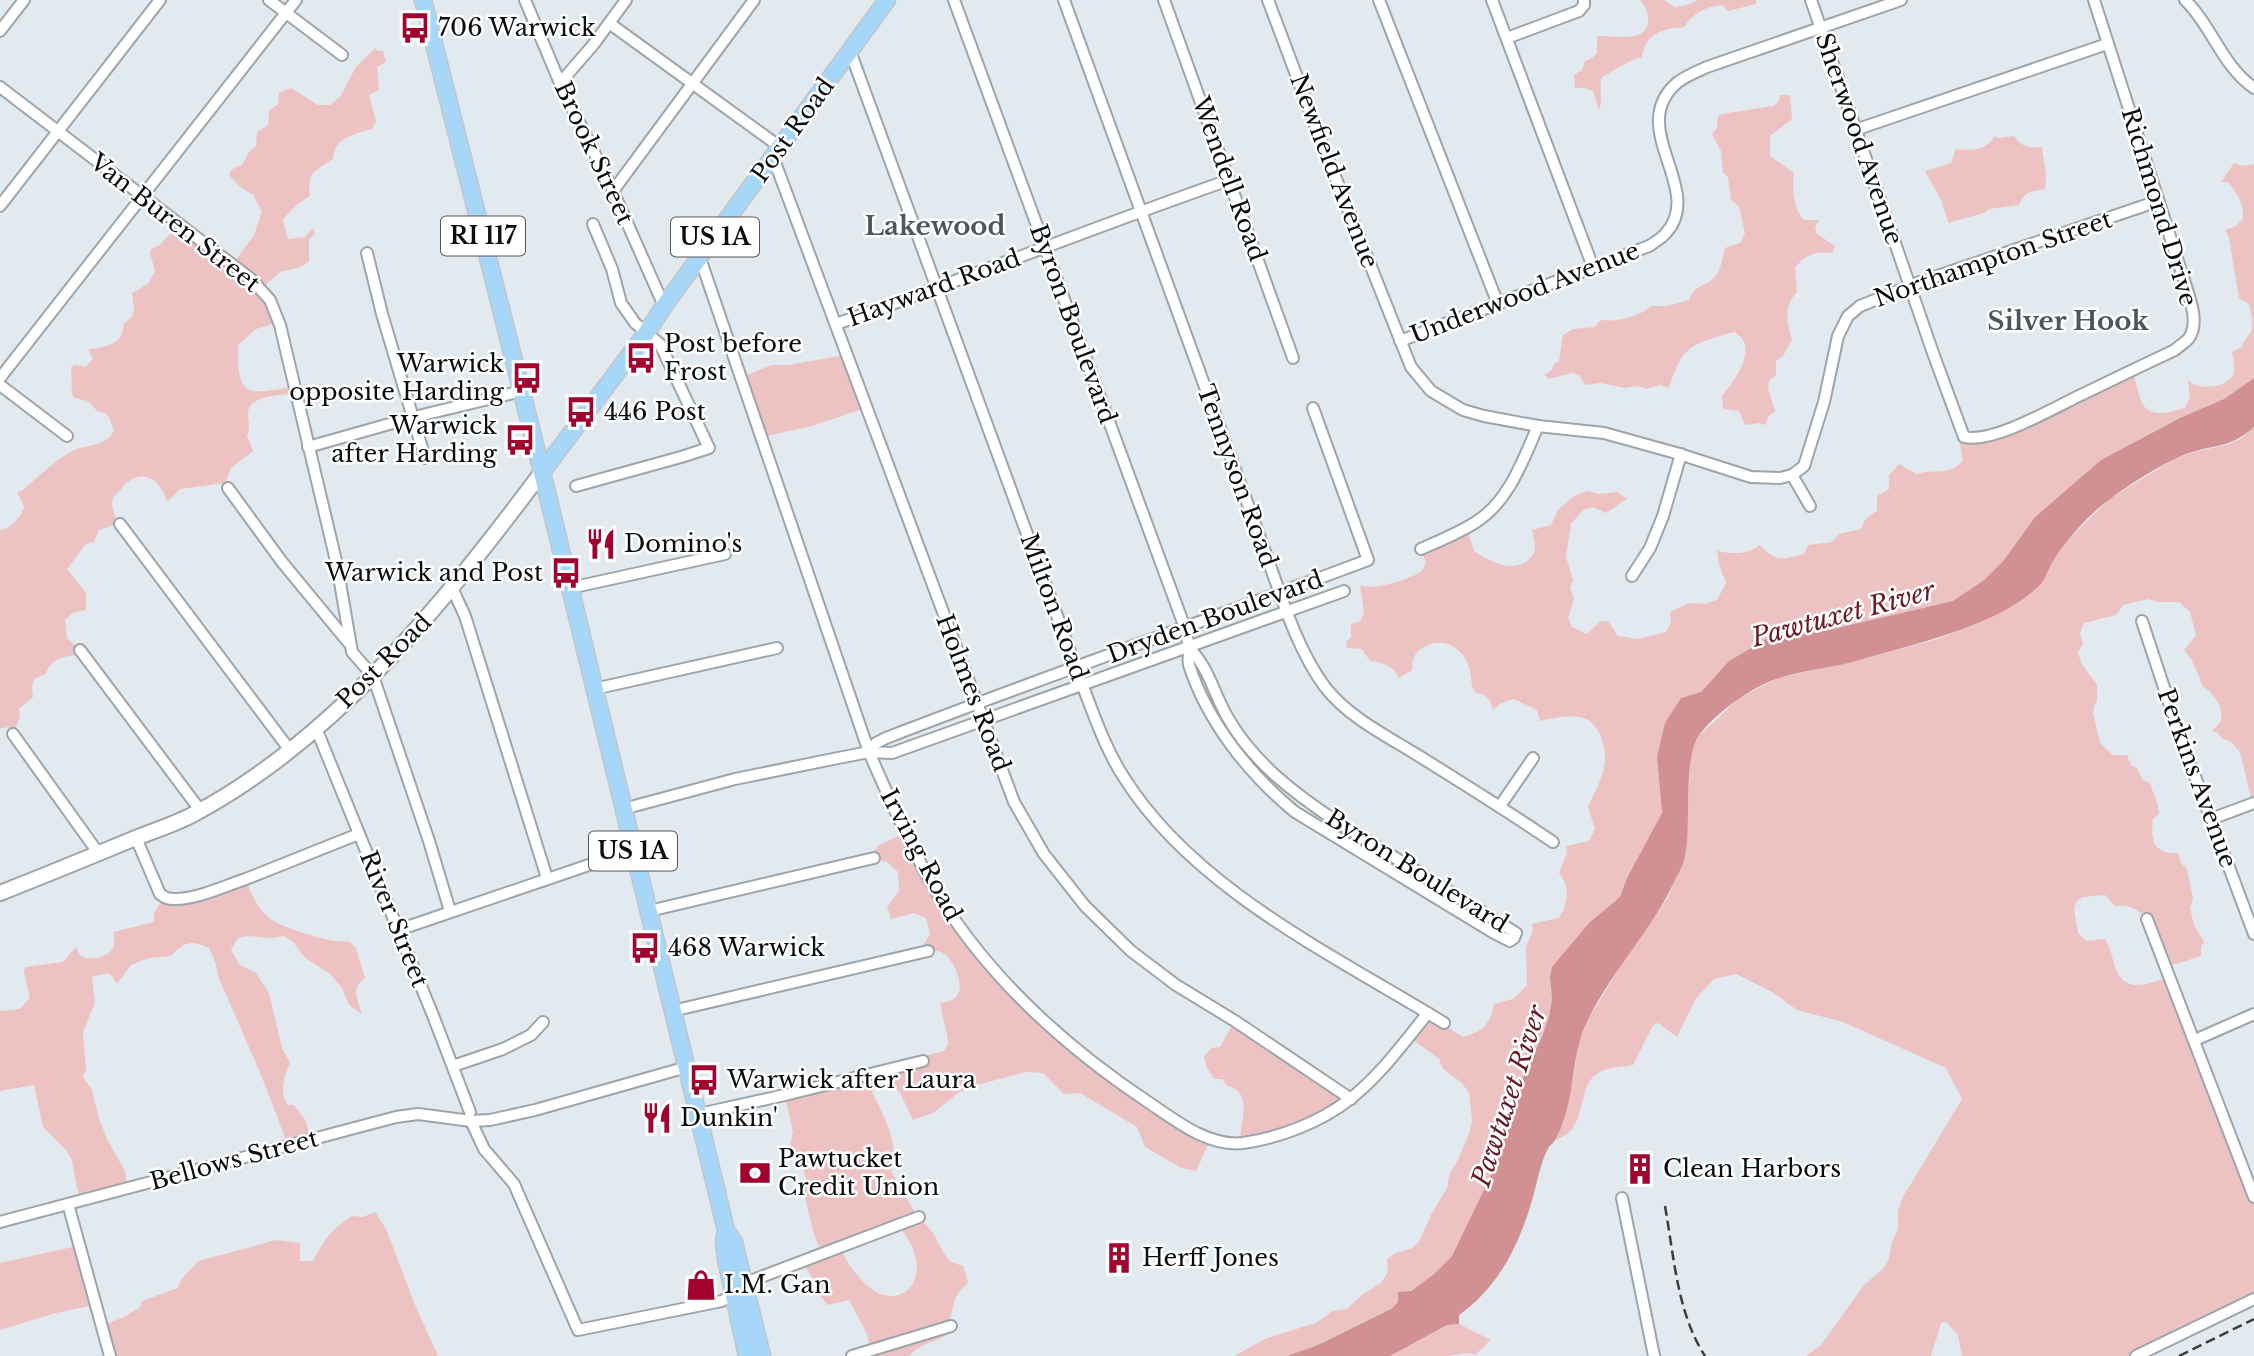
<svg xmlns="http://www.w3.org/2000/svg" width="2254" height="1356" viewBox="0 0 2254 1356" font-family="'Libre Baskerville',serif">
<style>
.green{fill:#edc2c2;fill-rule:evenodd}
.water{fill:#d19091}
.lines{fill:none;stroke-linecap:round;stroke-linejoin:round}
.street-casing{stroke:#9da5ab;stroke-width:14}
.secondary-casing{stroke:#9da5ab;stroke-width:18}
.primary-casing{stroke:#c4c5c6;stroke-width:19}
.street{stroke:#fff;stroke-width:10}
.secondary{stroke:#fff;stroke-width:14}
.primary{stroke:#a6d7f8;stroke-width:16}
.rail{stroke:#3a3e41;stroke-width:2.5;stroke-dasharray:10 5;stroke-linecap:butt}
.labels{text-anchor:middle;stroke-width:5;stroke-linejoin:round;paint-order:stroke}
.shield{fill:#fff;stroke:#545658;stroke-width:2}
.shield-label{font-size:23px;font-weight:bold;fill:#0b0e10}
.poi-label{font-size:24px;fill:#0b0e10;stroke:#fff;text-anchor:start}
.street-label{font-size:24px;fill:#0b0e10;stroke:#fff}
.neighbourhood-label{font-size:26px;font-weight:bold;fill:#4f565b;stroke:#fff}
.water-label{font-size:26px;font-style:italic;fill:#691c25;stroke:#fff}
</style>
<rect width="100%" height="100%" fill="#e2eaf0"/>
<!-- green -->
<g class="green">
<path d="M1640 0H1664L1675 7 1688 5 1698 0H1756V4L1728 11 1722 5C1704 7 1695 12 1684 27 1663 29 1646 32 1642 57 1627 61 1616 70 1602 77 1598 89 1604 99 1599 110L1593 91 1584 88H1575L1574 75 1582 70 1585 61 1592 58 1597 53V36C1612 35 1649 44 1648 20 1648 12 1645 5 1640 0Z"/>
<path d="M375 48 378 51H383L386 62 377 67 379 90 369 95 376 121 372 129C354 134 334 138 333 159 314 172 307 171 310 196 300 202 290 210 283 220L288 239 305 237 313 228 315 234 309 239V261L301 267 280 272 261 289 277 323 256 329 238 345C238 397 244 395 292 387L293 393C279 396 249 395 248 413 248 422 251 427 247 436L253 451 231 468 225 483 180 489 167 502C160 477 140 467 122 488 118 493 113 495 112 502 112 509 116 518 117 524L99 530 94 542 86 544 67 569 86 593V610L72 613 65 620 67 638 80 650 81 654C64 657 51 657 46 674L34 679 32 687 33 697 19 709 20 717 14 733 7 727 0 729V530C12 528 20 518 24 507L17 492 23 490C36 479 62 454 77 449 92 444 107 446 114 430L109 417 105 413 97 411 88 401 74 398 72 394 71 367 76 365 86 367 93 359 88 349C107 348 123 344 124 323L132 317 134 309 132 293 148 284 155 271 150 253 151 249 160 245 176 227 233 264 254 235 262 212 253 195 239 186 229 175 231 170 243 164 248 153 256 146 257 132 268 125 269 111 278 104 279 93 291 88 318 105H330L340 97 356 67Z"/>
<path d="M1780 95H1790L1792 119 1770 136V156L1794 173C1792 188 1793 209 1804 220H1819L1815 227 1817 234 1835 246 1832 253C1815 250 1805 255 1795 268L1797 292C1783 306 1787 323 1792 340L1783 356 1776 361V375L1769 381 1768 389 1775 411 1768 417 1766 425 1759 423 1745 425 1739 411 1723 409 1722 396C1734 381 1761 346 1734 332 1692 344 1683 344 1669 388L1660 385 1646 389 1638 386 1625 388 1600 383 1585 385 1580 376 1572 373 1549 379 1544 375 1552 370 1554 364 1559 361 1563 335 1573 329 1594 327 1601 320C1617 322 1639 317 1651 306H1667L1689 300C1696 282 1705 288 1715 277 1721 269 1723 257 1725 248L1740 243 1745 233 1739 206 1731 200 1728 177 1723 172 1721 151 1712 134 1717 128 1718 116 1722 114 1773 106 1778 102Z"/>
<path d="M1994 136 2000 138 2014 136C2021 147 2029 148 2042 147L2046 175 2045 189C2031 192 2025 190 2019 205L1989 209 1984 213 1954 221 1949 224 1941 200 1925 171 1951 163 1956 149C1970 151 1989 150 1994 136Z"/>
<path d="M2234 163 2242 166 2254 164V378L2224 399 2180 418 2101 460 2035 517 2004 560 1984 580 1953 601 1820 632 1768 638 1729 661 1701 692 1681 698 1657 757 1662 813 1627 878 1620 897 1590 922 1550 978 1552 999 1549 1016 1542 1037 1526 1069 1493 1171 1452 1256 1434 1274 1410 1291 1399 1292 1398 1302 1391 1309 1318 1345 1287 1356H1234L1267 1338 1316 1323 1332 1311 1347 1309 1363 1294 1381 1283 1388 1272 1387 1259 1396 1253 1411 1249 1419 1242 1431 1215 1447 1188 1450 1173 1458 1160 1470 1131 1472 1121 1469 1093 1462 1083 1443 1069 1439 1059 1412 1039 1430 1016 1463 1037C1482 1032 1491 1024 1494 1004L1513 999 1527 985 1526 947 1533 930 1532 924 1559 918C1568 903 1571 888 1559 873L1567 853 1566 846 1589 841 1595 829 1588 807C1594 793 1604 776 1605 761 1606 746 1599 723 1584 718 1570 714 1555 718 1540 721L1537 710 1514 699 1501 703 1493 710C1490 699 1488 695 1476 693 1471 686 1472 685 1471 677 1469 653 1448 634 1424 647 1414 652 1412 660 1412 670L1399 678C1394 666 1382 662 1370 661L1362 649 1347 648 1346 642 1351 637V624L1360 621 1364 613 1360 585C1372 591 1409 580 1420 572 1423 570 1424 566 1426 563L1421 549 1467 528 1474 551C1490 561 1510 573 1527 561 1532 557 1535 552 1535 547 1535 541 1533 535 1532 530L1551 525 1558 510 1574 496 1587 491 1600 494 1617 492 1627 499 1606 513 1593 507 1583 510 1571 524 1566 557 1573 580 1570 587 1574 599 1568 618 1572 627 1587 634 1599 622 1608 621 1618 636 1638 639 1666 632 1671 622 1670 612 1689 603 1705 604 1717 600 1726 583 1719 565 1717 551C1733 554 1747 555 1760 545 1776 562 1782 560 1804 554L1808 545 1832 542 1839 534 1861 529 1866 518 1877 511V496L1889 489V475L1899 464 1917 474C1935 468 1946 477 1963 461L1960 444 1965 439 1974 440 2133 375C2137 384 2138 395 2142 403 2151 420 2172 411 2185 408L2190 397 2188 380C2197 391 2227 388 2233 375 2236 368 2233 359 2232 352L2242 347C2244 339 2246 339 2251 332 2254 325 2251 312 2249 304L2239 298 2229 238 2225 230 2236 226 2243 219C2244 204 2237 193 2228 182H2221Z"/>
<path d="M844 355 865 408 812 426 762 437 741 378 771 365H789Z"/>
<path d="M2254 427V802H2252L2240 752 2230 741 2223 739 2217 732 2211 731C2214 728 2218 726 2220 722 2226 711 2213 691 2203 687L2192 660 2184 650 2196 635 2190 612 2179 602H2157L2148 599 2123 605 2116 615 2084 623 2080 633 2083 644 2078 652 2081 663 2097 685V701L2094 706 2093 713 2100 743 2112 755H2127L2131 765 2137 768 2143 780 2150 783C2153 794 2159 803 2159 814L2153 819C2150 840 2154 855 2178 853L2181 863 2187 869 2193 899 2190 908 2194 925 2204 942 2201 947V956L2166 967C2156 941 2150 901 2115 906L2105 895 2083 897 2077 901 2074 908 2078 933 2086 941 2105 939C2113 951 2111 959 2117 971 2127 994 2149 983 2167 978L2254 1197V1295L2128 1356H1962L1958 1335 1946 1322 1941 1323 1931 1356H1806L1821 1345 1864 1285 1883 1269 1889 1259 1892 1242 1898 1228V1211L1903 1197 1962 1099 1946 1068 1843 1022 1797 1010 1772 992 1736 974 1714 979 1697 997 1677 1037 1658 1023 1653 1025 1633 1065C1623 1067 1609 1067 1600 1072 1574 1084 1591 1130 1555 1140L1565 1114 1574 1076 1578 1045 1586 1023 1621 965 1667 899 1685 856 1691 750 1699 736 1738 699 1778 678 1854 661 1934 640 1969 627 2001 612 2029 594 2043 581 2051 563 2067 541 2109 499 2173 460 2191 453 2229 444 2242 438Z"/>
<path d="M903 834 961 931 1058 1037 1210 1141 1196 1171 1181 1168 1145 1147 1137 1127 1080 1093 1064 1094 1043 1073 1026 1072 973 1086 958 1093 933 1113 913 1120 900 1093 890 1080H879L872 1092C883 1115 901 1145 891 1171L914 1211 934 1234 945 1255 951 1262 963 1266 968 1281 967 1285C951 1293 952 1320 946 1336 934 1341 917 1345 910 1356H873L866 1332 849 1300 828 1305 817 1293 814 1280 802 1263 822 1253 814 1235 804 1193 806 1180 801 1159 790 1145 793 1132 784 1092 944 1051 948 1044 947 1035 940 1003C945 1002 952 1001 956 997 966 986 954 958 941 952 935 949 926 952 919 952L930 934 926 918 914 913 891 919 887 907 899 891 898 872 887 862 869 857 879 845ZM899 1227C943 1277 896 1324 858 1276 850 1267 845 1260 842 1248Z"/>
<path d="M246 879C259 917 271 923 307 934 322 939 335 942 350 942L356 948 365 978C350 988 358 1000 362 1014L349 1005 342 988 329 973 305 958 293 942 284 936C266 941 255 933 238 938L231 950 240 965 256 973 269 993 282 1048 290 1063C284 1076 279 1092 288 1105H294L306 1121 310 1139 288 1145 261 1075 218 976 216 964 209 948C192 940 184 941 171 956L149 958 131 965 117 984 113 977 108 973 92 977 95 1003 83 1032 86 1070 83 1077 92 1090 99 1119 108 1141 125 1171 128 1188 82 1201 77 1189 72 1160 66 1150 43 1127 34 1085 0 1091V1011L20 1009 30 998 24 971 25 967 63 962 76 947C78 952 79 955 83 957 93 961 113 956 114 944 115 940 114 936 113 932L154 922V913L163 898Z"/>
<path d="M1234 1022 1348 1099 1301 1127 1240 1140C1241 1120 1253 1091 1227 1086L1222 1079H1214L1207 1068 1204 1057 1211 1048 1220 1047Z"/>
<path d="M375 1212 386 1229 415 1305 438 1356H109L101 1326 124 1317 140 1307 142 1301 178 1288C180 1277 191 1271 198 1261L276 1240 300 1243V1261H313C325 1238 330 1231 352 1216L363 1217Z"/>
<path d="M77 1246 94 1305 56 1313 0 1330V1263Z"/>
<path d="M1459 1324 1491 1340 1475 1355 1468 1353 1448 1356H1390L1447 1325Z"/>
</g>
<!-- water -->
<path class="water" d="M2254 378V427C2230 448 2217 444 2189 453 2168 460 2128 485 2110 499 2090 513 2066 540 2053 561 2048 569 2046 578 2041 584 2029 596 2013 606 1998 614 1953 636 1904 647 1856 661 1831 668 1804 670 1779 678 1752 687 1718 711 1700 734 1682 757 1692 824 1685 856 1684 864 1679 872 1675 880 1652 931 1610 972 1586 1024 1573 1051 1575 1083 1566 1112 1563 1122 1559 1135 1553 1143 1552 1144 1550 1145 1549 1147 1542 1157 1537 1183 1533 1197 1520 1243 1499 1287 1459 1315V1324L1447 1325 1390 1356H1287L1318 1345 1391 1309 1398 1302V1292L1411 1291 1434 1274 1452 1256 1493 1171 1526 1069 1542 1037 1549 1016 1552 999 1550 978 1552 967 1590 922 1620 897 1627 878 1662 813 1657 757 1665 723 1681 698 1701 692 1729 661 1768 638 1820 632 1953 601 1984 580 2004 560 2035 517 2101 460 2180 418 2224 399Z"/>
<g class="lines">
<defs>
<g id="street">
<path d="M269 0 342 55"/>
<path d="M525 0 560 83 613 191 664 306"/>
<path d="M954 0 1185 628C1186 635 1189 643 1189 650 1189 655 1188 660 1189 665 1208 723 1249 774 1295 812L1494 933 1510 941 1514 938 1516 933 1336 821C1295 794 1253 762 1228 718 1214 695 1209 667 1189 648"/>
<path d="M1064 0 1263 546C1280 592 1296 648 1325 687 1348 717 1387 736 1419 756 1464 784 1509 812 1553 842"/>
<path d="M1164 0 1293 358"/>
<path d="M1268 0 1323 146 1411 367 1431 391 1463 410 1484 416 1538 426 1604 433 1676 453 1751 477 1780 478 1792 475 1804 466 1824 402 1838 336 1848 316 1860 306 1920 282 2158 201"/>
<path d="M1379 0 1498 304"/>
<path d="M1492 0 1593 267"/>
<path d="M1811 0 1933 353 1964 437C1993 444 2055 407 2083 394 2114 379 2145 364 2175 350 2179 346 2186 342 2189 338 2200 322 2189 297 2184 280L2094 0"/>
<path d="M2185 0C2212 26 2222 66 2254 88"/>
<path d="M609 23 780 147"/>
<path d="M0 31 24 0"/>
<path d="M1507 38 1579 11 1584 5V0"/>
<path d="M850 51 1082 684C1094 715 1105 748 1123 776 1193 889 1334 955 1444 1023"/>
<path d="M560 83 593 45 626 0"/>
<path d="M0 87 251 279 270 300 280 325 337 565 352 652 373 676 429 841 450 911"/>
<path d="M1855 130 2107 44"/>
<path d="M773 157 1014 802 1044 854 1085 906 1131 951 1176 985 1235 1021 1351 1099"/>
<path d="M613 191 754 0"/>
<path d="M0 206 160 0"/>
<path d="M367 253 382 314 425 458"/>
<path d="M700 258 869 752C888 796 907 839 930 881 983 973 1061 1044 1148 1102 1175 1120 1208 1147 1243 1143 1279 1138 1321 1122 1350 1099 1380 1076 1404 1042 1428 1013"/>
<path d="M836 324C968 278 1097 226 1229 180"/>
<path d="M1400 341 1649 246C1655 242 1662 238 1666 233 1706 189 1624 127 1678 82 1686 76 1698 71 1707 67L1901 0"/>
<path d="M0 378 296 0"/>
<path d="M0 385 67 436"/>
<path d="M308 447 414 417 522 391"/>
<path d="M1792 475 1810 506"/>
<path d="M576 486 681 457 709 448 660 344 635 323 621 303 612 269 593 224"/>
<path d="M228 488 282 562 348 642"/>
<path d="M120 524 289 749"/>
<path d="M1421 549C1439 541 1459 533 1476 522 1509 501 1523 460 1538 426"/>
<path d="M1632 576 1650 548 1663 516 1681 454"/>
<path d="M452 588 465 616 547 878"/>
<path d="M570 588 725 554"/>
<path d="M2142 621 2181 739 2254 934"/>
<path d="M80 650 200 810"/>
<path d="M594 689 777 648"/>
<path d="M316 728 434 1018 470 1112"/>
<path d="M13 734 99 854"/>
<path d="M869 752 876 743 886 738C1046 676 1208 620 1368 560L1313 408"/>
<path d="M1500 806 1533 758"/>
<path d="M623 809 735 779 838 758 869 752 892 753 1344 591"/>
<path d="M2211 819 2254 803"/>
<path d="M136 838 160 894C165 898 168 899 175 899 197 899 222 887 243 880 282 865 320 849 359 834"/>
<path d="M649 911 874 858"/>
<path d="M2147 919 2254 1197"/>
<path d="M398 930 633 850"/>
<path d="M672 1011 928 951"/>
<path d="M2195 1040 2254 1014"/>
<path d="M453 1066 503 1049 531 1035 543 1022"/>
<path d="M699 1114 785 1095 923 1061"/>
<path d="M471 1121 484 1149 514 1184 578 1330 722 1301 734 1294"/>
<path d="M1622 1198 1654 1356"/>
<path d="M68 1204 110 1356"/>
<path d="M0 1222 396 1117 418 1114 471 1121 490 1120 535 1110 687 1067"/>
<path d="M744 1286 753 1280 919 1217"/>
<path d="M852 1356 951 1326"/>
<path d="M2136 1356 2254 1299"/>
</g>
<path id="secondary" d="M0 893C46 875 92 856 138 837 156 830 175 824 192 815 336 739 446 600 542 472"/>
<g id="primary">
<path d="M423 0 542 472 726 1230 724 1242 726 1259 747 1356"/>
<path d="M542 472 647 332 664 306 887 0"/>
<path d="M727 1232 734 1242 762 1356"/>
</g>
</defs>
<!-- street casing -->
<use href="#street" class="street-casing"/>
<!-- secondary casing -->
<use href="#secondary" class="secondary-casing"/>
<!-- primary casing -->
<use href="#primary" class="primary-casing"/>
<!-- street -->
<use href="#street" class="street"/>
<!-- secondary -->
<use href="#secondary" class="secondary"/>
<!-- primary -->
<use href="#primary" class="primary"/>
<!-- rail -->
<g class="rail">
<path d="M1665 1206C1674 1256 1677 1313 1705 1356"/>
<path d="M2179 1356 2254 1319"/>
</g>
</g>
<!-- icons -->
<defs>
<symbol id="bus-bare" viewBox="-9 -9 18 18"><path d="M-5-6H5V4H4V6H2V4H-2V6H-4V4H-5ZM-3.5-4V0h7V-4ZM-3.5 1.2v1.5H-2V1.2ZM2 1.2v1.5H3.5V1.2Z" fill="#a2032e" stroke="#fff" stroke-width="2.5" paint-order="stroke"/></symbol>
<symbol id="restaurant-bare" viewBox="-9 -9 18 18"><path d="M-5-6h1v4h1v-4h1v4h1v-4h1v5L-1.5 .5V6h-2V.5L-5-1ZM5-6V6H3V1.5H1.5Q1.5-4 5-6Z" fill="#a2032e" stroke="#fff" stroke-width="2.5" paint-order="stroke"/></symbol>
<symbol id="building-bare" viewBox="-9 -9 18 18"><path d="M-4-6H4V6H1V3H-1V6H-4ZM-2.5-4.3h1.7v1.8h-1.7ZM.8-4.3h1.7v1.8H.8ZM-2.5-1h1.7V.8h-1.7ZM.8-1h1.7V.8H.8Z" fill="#a2032e" stroke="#fff" stroke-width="2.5" paint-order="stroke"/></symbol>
<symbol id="bank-bare" viewBox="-9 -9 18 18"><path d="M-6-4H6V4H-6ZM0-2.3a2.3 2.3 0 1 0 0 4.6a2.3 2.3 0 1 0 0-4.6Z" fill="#a2032e" stroke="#fff" stroke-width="2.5" paint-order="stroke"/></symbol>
<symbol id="shop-bare" viewBox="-9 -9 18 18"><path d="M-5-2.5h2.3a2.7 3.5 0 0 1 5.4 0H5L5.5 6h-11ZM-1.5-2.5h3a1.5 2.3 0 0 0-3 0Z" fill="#a2032e" stroke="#fff" stroke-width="2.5" paint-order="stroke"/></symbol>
</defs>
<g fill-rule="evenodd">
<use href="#bus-bare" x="393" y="6" width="44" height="44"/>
<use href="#bus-bare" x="619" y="336" width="44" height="44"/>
<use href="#bus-bare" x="505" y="356" width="44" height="44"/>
<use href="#bus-bare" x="559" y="390" width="44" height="44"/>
<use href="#bus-bare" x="498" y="418" width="44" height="44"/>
<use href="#restaurant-bare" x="579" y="522" width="44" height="44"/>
<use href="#bus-bare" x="544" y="551" width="44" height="44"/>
<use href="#bus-bare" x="623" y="926" width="44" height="44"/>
<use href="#bus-bare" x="682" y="1058" width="44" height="44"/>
<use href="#restaurant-bare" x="635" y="1096" width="44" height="44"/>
<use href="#building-bare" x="1618" y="1147" width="44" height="44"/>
<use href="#bank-bare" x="733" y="1151" width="44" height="44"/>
<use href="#building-bare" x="1097" y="1236" width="44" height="44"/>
<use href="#shop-bare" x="679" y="1263" width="44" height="44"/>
</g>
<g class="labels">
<!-- shield labels -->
<g class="shield">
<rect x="441" y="216.5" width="84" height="39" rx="5"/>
<rect x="671" y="217.5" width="88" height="39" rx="5"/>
<rect x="589" y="831.5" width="88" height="39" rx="5"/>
</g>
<g class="shield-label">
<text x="483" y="244">RI 117</text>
<text x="715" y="245">US 1A</text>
<text x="633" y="859">US 1A</text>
</g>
<!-- poi labels -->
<g class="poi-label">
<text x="438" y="36">706 Warwick</text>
<text x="664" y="352">Post before<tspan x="664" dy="28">Frost</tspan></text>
<text x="504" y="372" text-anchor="end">Warwick<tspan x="504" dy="28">opposite Harding</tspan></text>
<text x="604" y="420">446 Post</text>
<text x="497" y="434" text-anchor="end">Warwick<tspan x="497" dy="28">after Harding</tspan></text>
<text x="624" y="552">Domino's</text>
<text x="543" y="581" text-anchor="end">Warwick and Post</text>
<text x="668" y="956">468 Warwick</text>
<text x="727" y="1088">Warwick after Laura</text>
<text x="680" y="1126">Dunkin'</text>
<text x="778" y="1167">Pawtucket<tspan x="778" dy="28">Credit Union</tspan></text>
<text x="1663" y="1177">Clean Harbors</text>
<text x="1142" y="1266">Herff Jones</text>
<text x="724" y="1293">I.M. Gan</text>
</g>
<!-- street labels -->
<g class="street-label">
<text transform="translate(793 130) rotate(-54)" y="8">Post Road</text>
<text transform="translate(1859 139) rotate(71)" y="8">Sherwood Avenue</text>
<text transform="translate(594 153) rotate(65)" y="8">Brook Street</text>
<text transform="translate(1334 171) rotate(69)" y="8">Newfield Avenue</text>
<text transform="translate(1229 179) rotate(70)" y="8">Wendell Road</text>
<text transform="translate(2159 207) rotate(73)" y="8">Richmond Drive</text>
<text transform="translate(175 223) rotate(38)" y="8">Van Buren Street</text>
<text transform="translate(1993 259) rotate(-19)" y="8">Northampton Street</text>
<text transform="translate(934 288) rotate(-20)" y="8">Hayward Road</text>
<text transform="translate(1525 293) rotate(-21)" y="8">Underwood Avenue</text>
<text transform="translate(1073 324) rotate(70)" y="8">Byron Boulevard</text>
<text transform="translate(1237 476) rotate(70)" y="8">Tennyson Road</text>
<text transform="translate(1054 607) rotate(70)" y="8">Milton Road</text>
<text transform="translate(1215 617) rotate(-20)" y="8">Dryden Boulevard</text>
<text transform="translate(384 661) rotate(-45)" y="8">Post Road</text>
<text transform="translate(973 693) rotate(69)" y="8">Holmes Road</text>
<text transform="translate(2197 778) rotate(70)" y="8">Perkins Avenue</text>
<text transform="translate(921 855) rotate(62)" y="8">Irving Road</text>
<text transform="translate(1417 871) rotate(32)" y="8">Byron Boulevard</text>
<text transform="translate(394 919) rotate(68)" y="8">River Street</text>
<text transform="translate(234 1160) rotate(-15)" y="8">Bellows Street</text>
</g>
<!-- neighbourhood labels -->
<g class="neighbourhood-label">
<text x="935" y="235">Lakewood</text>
<text x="2068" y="330">Silver Hook</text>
</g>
<!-- water labels -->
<g class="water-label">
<text transform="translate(1843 614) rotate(-15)" y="9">Pawtuxet River</text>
<text transform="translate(1509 1096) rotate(-72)" y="9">Pawtuxet River</text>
</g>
</g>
</svg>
